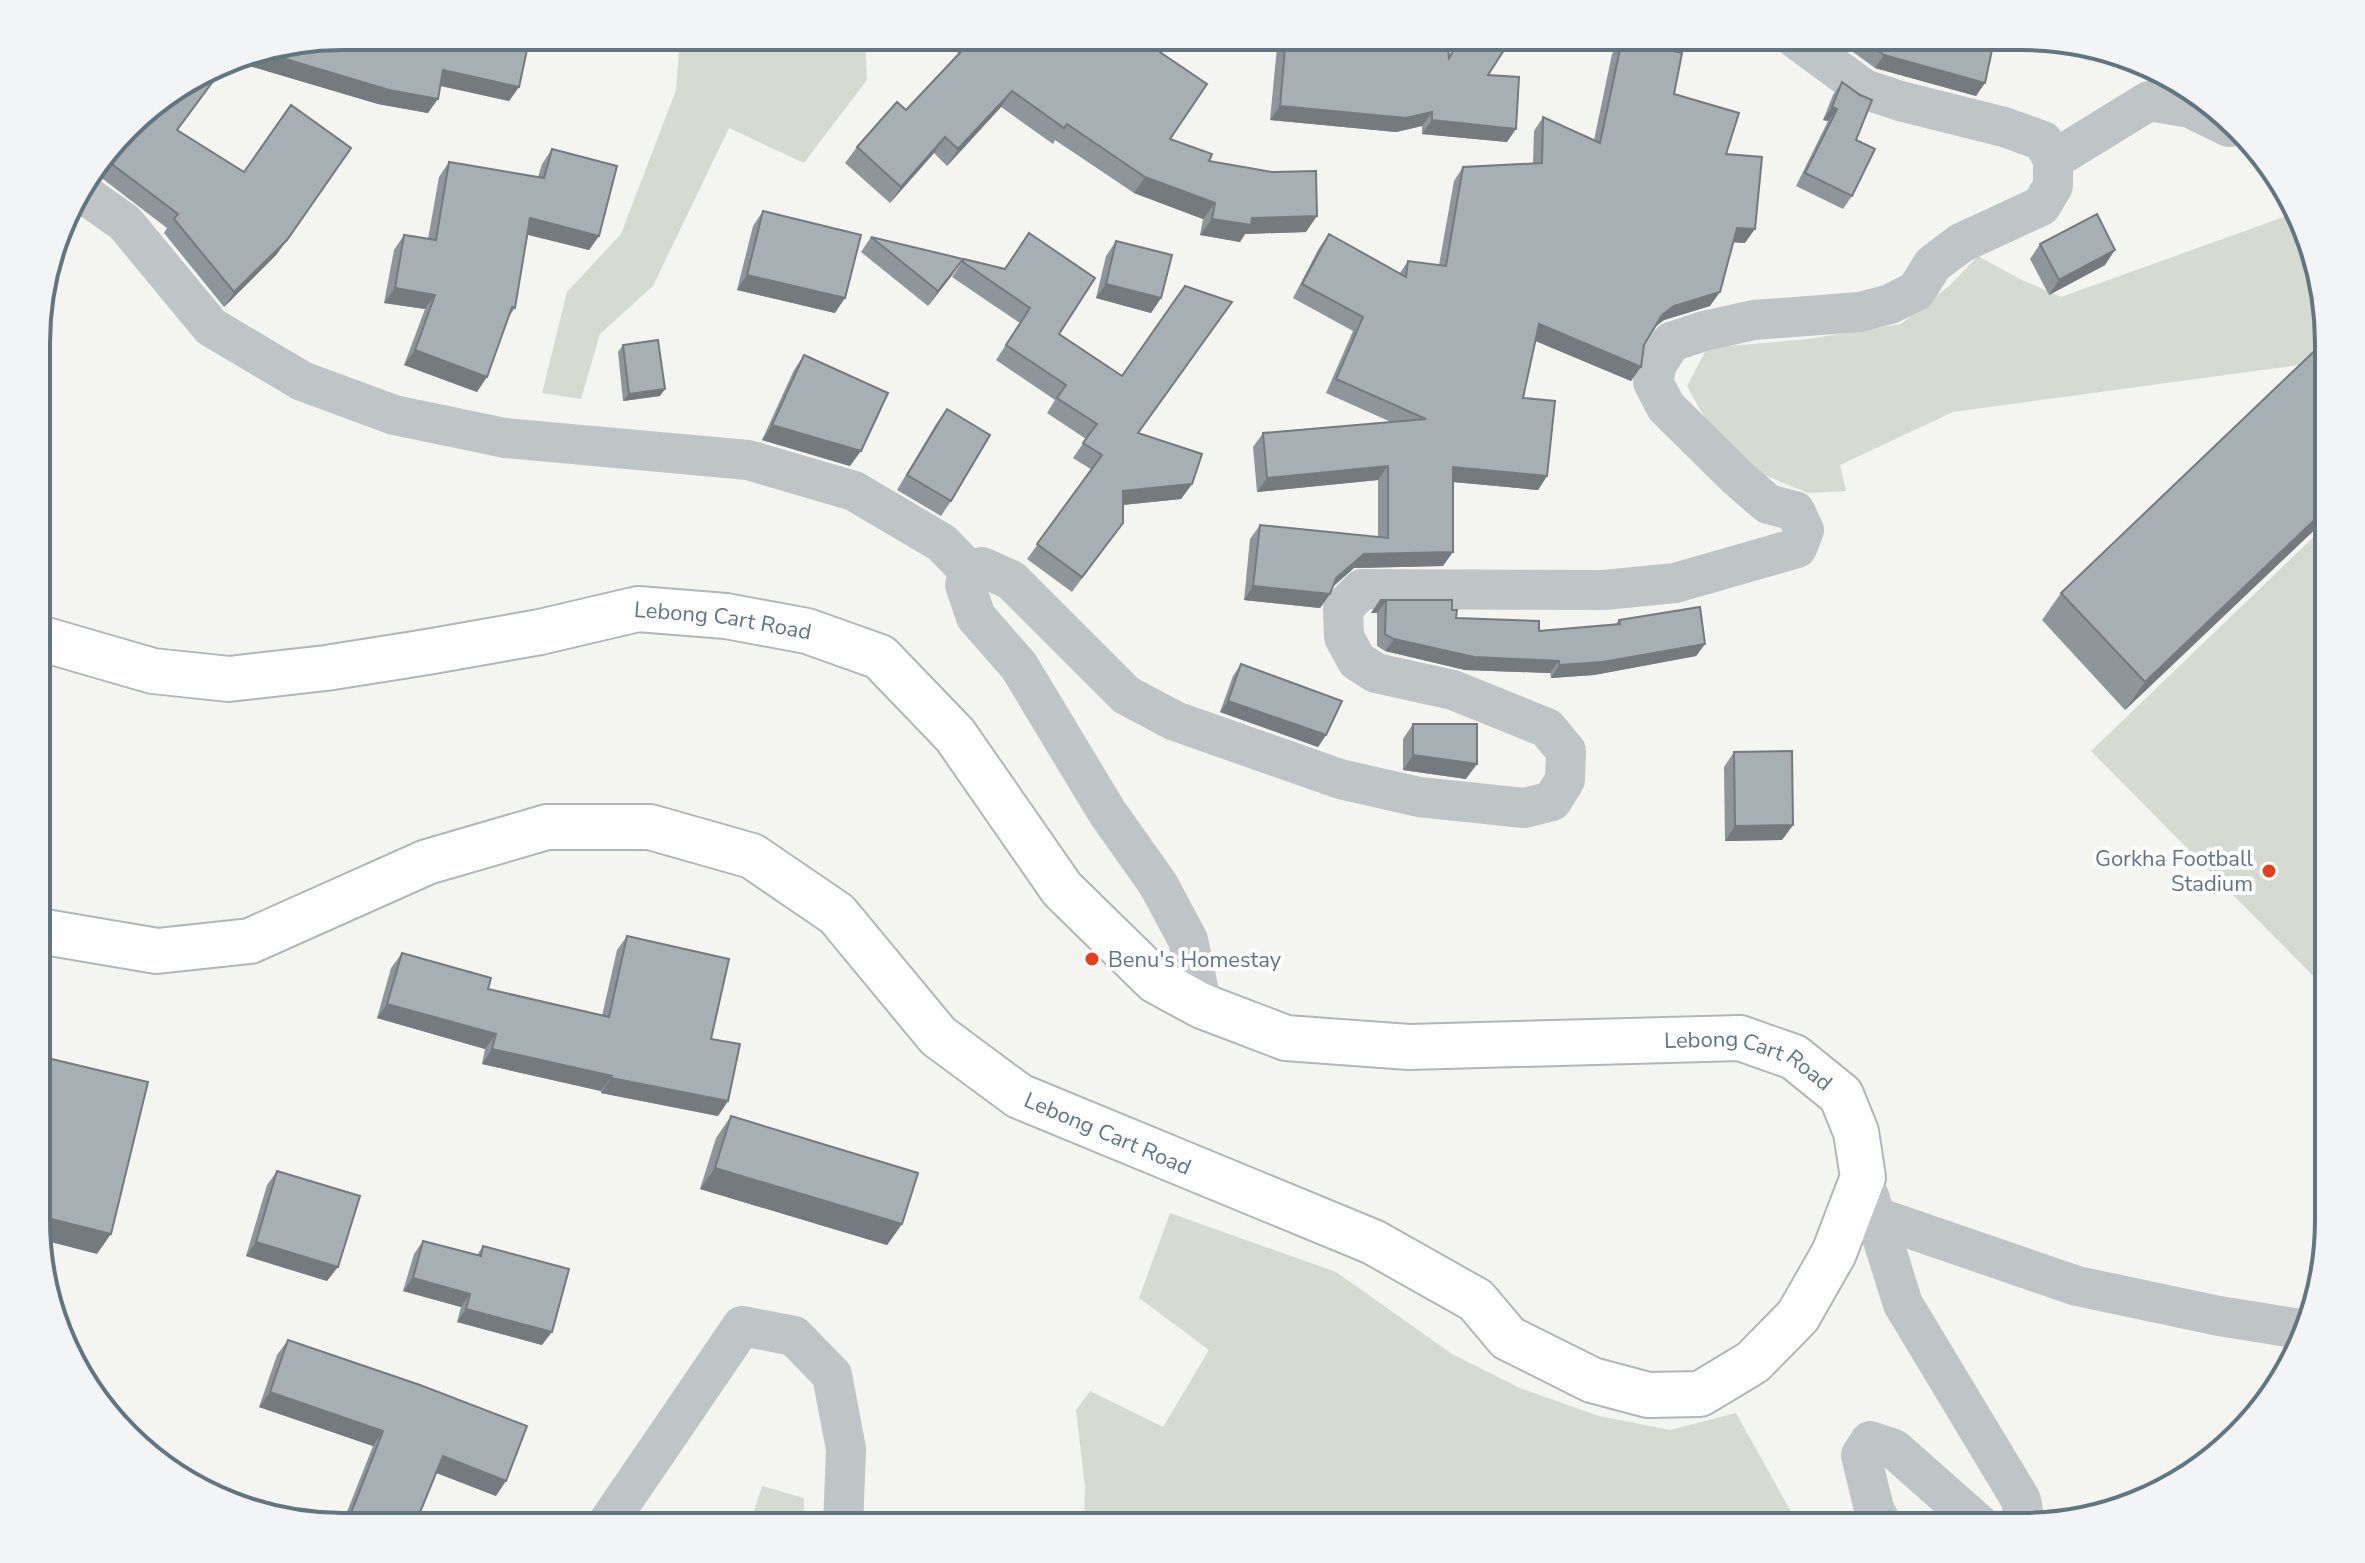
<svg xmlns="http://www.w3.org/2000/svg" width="2365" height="1563" viewBox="0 0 2365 1563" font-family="'Nunito Sans',sans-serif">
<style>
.green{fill:#d6dbd1}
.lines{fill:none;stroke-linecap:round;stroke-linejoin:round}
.highway-casing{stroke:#b2b6b9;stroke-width:48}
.street{stroke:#bfc4c6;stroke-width:40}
.highway{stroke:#fff;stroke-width:44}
.wall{fill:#8f969b}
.shaded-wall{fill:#747a7e}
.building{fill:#a6afb4;stroke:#747a7e;stroke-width:2}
.poi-dot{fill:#e73e1e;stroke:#fff;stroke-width:3}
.labels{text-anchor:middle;stroke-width:8;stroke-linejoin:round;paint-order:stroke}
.street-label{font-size:22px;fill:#627682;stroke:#fff}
.poi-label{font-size:22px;fill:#627682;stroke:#fff;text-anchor:end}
.rim{fill:none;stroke:#627682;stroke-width:4}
</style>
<rect width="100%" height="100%" fill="#f4f4f0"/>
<!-- green -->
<g class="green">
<path d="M680 36H865L867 80 804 163 729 128 653 286 600 334 581 399 542 393 567 292 621 234 676 90Z"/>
<path d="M2295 213 2328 323V361L1953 412 1840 465 1846 491 1808 493 1757 472 1707 422 1687 386 1707 348 1808 339 1901 324 1949 286 1978 256 2020 279 2061 297Z"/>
<path d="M2328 523V991L2091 751Z"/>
<path d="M1170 1213 1336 1272 1452 1354 1520 1388 1599 1416 1670 1430 1736 1413 1799 1526 1084 1527 1085 1487 1076 1410 1090 1391 1163 1427 1209 1350 1139 1298Z"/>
<path d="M762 1486 804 1498V1527H749Z"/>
</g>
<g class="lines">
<defs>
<g id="highway">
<path id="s1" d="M39 638 153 671 229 679 326 668 427 652 540 632 638 609 726 616 807 631 880 657 955 735 1062 889 1156 981 1202 1006 1286 1038 1409 1047 1740 1038 1794 1057 1841 1095 1856 1132 1863 1177 1834 1253 1798 1316 1753 1362 1700 1394 1648 1395 1592 1380 1508 1338 1476 1300 1373 1242 1019 1096 938 1036 837 914 752 856 650 827H547L427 862 250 941 157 951 39 931"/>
</g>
</defs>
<!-- highway casing -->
<use href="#highway" class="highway-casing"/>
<!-- street -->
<g class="street">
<path d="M2053 160 2149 101 2190 108 2229 127"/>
<path d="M80 191 125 223 211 327 302 381 394 415 505 438 748 460 854 491 942 543 970 572"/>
<path d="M1202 1006 1188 940 1158 884 1107 812 1019 666 976 617 965 585 970 572 982 567 1011 580 1126 695 1175 721 1340 779 1419 797 1524 808 1552 801 1565 780 1566 751 1547 728 1453 690 1376 673 1357 661 1344 637 1343 608 1362 589 1604 590 1675 583 1797 548 1804 530 1795 511 1768 504 1738 478 1666 407 1653 382 1657 364 1671 342 1704 331 1754 320 1860 312 1890 304 1916 291 1933 264 1961 243 2041 206 2053 186V160L2043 141 2004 127 1900 101 1864 89 1792 36"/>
<path d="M1869 1196 1903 1304 2021 1500 2025 1523 2023 1526"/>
<path d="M1876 1217 2077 1286 2219 1316 2307 1330"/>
<path d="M1883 1526 1874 1509 1861 1455 1870 1441 1894 1449 1981 1526"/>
<path d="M605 1527 742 1326 794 1336 832 1375 846 1449 843 1527"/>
</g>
<!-- highway -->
<use href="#highway" class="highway"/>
</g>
<!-- wall -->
<g class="wall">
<path d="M343 36 386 40V36H530L519 87 509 101 440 86 428 113 378 104 226 59Z"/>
<path d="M941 36H1136L1170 139 1209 161 1306 232 1245 234 1240 242 1200 235 1203 219 1134 193 1055 140 1053 144 1001 107 947 166 934 153 890 203 845 163 857 147 906 110 959 54Z"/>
<path d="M1278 36H1447L1449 56 1461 36H1513L1488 75 1507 142 1422 134V126L1396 132 1270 120Z"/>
<path d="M1831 36H1995L1976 96 1875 68Z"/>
<path d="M1622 40 1674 94 1726 154 1745 243 1734 242 1710 306 1664 320 1655 327 1644 345 1631 381 1535 341 1523 398 1547 476 1538 490 1453 482 1443 566 1354 568 1333 586 1330 594 1320 608 1244 600 1250 539 1260 525 1378 537V480L1257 492 1253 447 1263 433 1391 422 1326 393 1353 331 1293 298 1319 248 1329 234 1400 273 1408 261 1439 265 1454 181 1463 167 1533 164 1534 131 1543 117 1594 140 1612 54Z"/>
<path d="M1842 82 1856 140 1852 196 1843 209 1796 186 1828 121 1823 120 1833 95Z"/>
<path d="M140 112 178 130 277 254 224 307 164 233 167 228 99 176 107 163 103 161Z"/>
<path d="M552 149 599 236 589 250 528 234 515 308 510 315 477 392 404 365 425 309 384 303 394 250 404 235 428 239 439 177 449 162 538 177 542 164Z"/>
<path d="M763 211 835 313 737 290 753 226Z"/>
<path d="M871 237 953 274 928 306 861 252Z"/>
<path d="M1116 241 1161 298 1151 313 1096 298 1106 256Z"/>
<path d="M2040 244 2105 265 2049 295 2030 259Z"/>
<path d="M964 259 1005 269 1059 334 1138 433 1192 484 1181 499 1123 505 1112 538 1072 592 1027 559 1092 470 1073 458 1086 439 1047 413 1055 400 996 360 1020 323 952 277Z"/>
<path d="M623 345 660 396 623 401 618 352Z"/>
<path d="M804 355 850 466 762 440 794 370Z"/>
<path d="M947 409 951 501 941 516 897 490 936 424Z"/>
<path d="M2328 517 2125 710 2042 620 2061 593Z"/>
<path d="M1380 600 1452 610 1456 618 1539 631 1615 625 1619 620 1705 644 1696 656 1594 675 1551 678 1550 673 1465 670 1385 651 1377 646V613H1371Z"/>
<path d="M1241 664 1326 735 1318 747 1220 712 1233 676Z"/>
<path d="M1413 724 1466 779 1403 770V739Z"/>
<path d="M1734 752 1793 825 1782 840 1725 841 1724 767Z"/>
<path d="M627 936 711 1039 728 1101 718 1116 601 1093V1091L482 1064 485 1049 377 1018 391 968 402 953 488 989 602 1016 617 950Z"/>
<path d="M731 1116 902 1224 887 1245 700 1189 716 1138Z"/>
<path d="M277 1171 327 1281 246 1256 267 1185Z"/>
<path d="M423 1241 477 1255 483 1246 542 1345 457 1322 461 1307 403 1291 414 1254Z"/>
<path d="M288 1340 496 1496 436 1473 414 1527H341L373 1446 259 1407 277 1355Z"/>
</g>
<!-- shaded-wall -->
<g class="shaded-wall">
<path d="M262 52 438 99 428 113 378 104 226 59Z"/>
<path d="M1884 55 1985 83 1976 96 1875 68Z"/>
<path d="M443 70 519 87 509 101 433 84Z"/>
<path d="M1012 91 1001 107 947 166 958 149Z"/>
<path d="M1280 106 1432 112 1422 126 1396 132 1270 120Z"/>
<path d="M1832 107 1837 109 1828 121 1823 120Z"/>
<path d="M1432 120 1516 129 1507 142 1422 134Z"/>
<path d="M945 137 934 153 890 203 901 187Z"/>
<path d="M1145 177 1215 203 1203 219 1134 193Z"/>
<path d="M1317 216 1306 232 1245 234 1240 242 1200 235 1212 219Z"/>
<path d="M530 218 599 236 589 250 520 233Z"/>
<path d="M1737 228 1755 229 1745 243 1728 242Z"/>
<path d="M287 240 277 254 224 307 234 292Z"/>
<path d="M2115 250 2105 265 2049 295 2059 280Z"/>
<path d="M963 259 953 274 928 306 938 291Z"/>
<path d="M747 275 845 298 835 313 737 290Z"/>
<path d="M1106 284 1161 298 1151 313 1096 298Z"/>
<path d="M395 288 435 295 425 309 384 303Z"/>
<path d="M1720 292 1710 306 1664 320 1652 329 1662 315 1674 306Z"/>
<path d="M1539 324 1641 367 1631 381 1529 338Z"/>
<path d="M415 350 487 377 477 392 404 365Z"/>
<path d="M665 389 660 396 623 401 629 394Z"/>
<path d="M772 425 861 451 850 466 762 440Z"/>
<path d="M1388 466 1378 480 1257 492 1267 478Z"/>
<path d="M1453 467 1547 476 1538 490 1443 481Z"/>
<path d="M1192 484 1181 499 1112 506 1123 491Z"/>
<path d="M2328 507V517L2125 710 2145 682Z"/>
<path d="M1453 552 1443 566 1354 568 1327 592 1336 578 1364 554Z"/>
<path d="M1253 586 1330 594 1320 608 1244 600Z"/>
<path d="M1380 600 1386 601 1377 613H1371Z"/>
<path d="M1394 639 1559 661 1550 673 1465 670 1385 651Z"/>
<path d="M1705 644 1696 656 1594 675 1551 678 1559 665Z"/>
<path d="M1228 701 1326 735 1318 747 1220 712Z"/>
<path d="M1413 755 1477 764 1466 779 1403 770Z"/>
<path d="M1793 825 1782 840 1725 841 1735 826Z"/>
<path d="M387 1004 496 1034 485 1049 377 1018Z"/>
<path d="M492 1049 612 1076 601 1091 482 1064Z"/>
<path d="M611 1078 728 1101 718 1116 601 1093Z"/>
<path d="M715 1168 902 1224 887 1245 700 1189Z"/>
<path d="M39 1216 111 1234 97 1254 39 1239Z"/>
<path d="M256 1242 338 1267 327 1281 246 1256Z"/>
<path d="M413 1278 470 1294 461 1307 403 1291Z"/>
<path d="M466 1309 552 1332 542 1345 457 1322Z"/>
<path d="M270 1392 383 1431 373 1446 259 1407Z"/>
<path d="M443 1456 506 1481 496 1496 432 1471Z"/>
<path d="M351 1513 386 1527H342Z"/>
</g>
<!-- building -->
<g class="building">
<path d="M343 36H371L393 42 394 36H530L519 87 443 70 438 99 389 90 262 52Z"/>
<path d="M968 36H1136L1207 84 1170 139 1212 154 1209 161 1272 172 1316 171 1317 216 1252 218 1251 225 1212 219 1215 203 1145 177 1067 124 1064 128 1012 91 958 149 945 137 901 187 857 147 897 102 906 110 972 40Z"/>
<path d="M1286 36H1447L1449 58 1462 36H1513L1488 75 1519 77 1516 129 1432 120V112L1406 118 1280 106Z"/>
<path d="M1858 36H1995L1985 83 1884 55Z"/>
<path d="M1622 40 1682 53 1674 94 1739 113 1726 154 1762 157 1755 229 1737 228 1720 292 1674 306 1662 315 1644 345 1641 367 1539 324 1523 398 1555 401 1547 476 1453 467V552L1364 554 1336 578 1330 594 1253 586 1260 525 1388 538V466L1267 478 1263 433 1426 419 1336 379 1363 317 1302 284 1329 234 1406 277 1408 261 1446 266 1463 167 1542 163 1543 117 1600 143Z"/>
<path d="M225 59 228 61 177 130 244 172 291 105 351 148 287 240 234 292 174 219 178 214 109 162 117 149 114 147 140 112Z"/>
<path d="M1842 82 1860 95 1872 100 1856 140 1875 149 1852 196 1805 173 1837 109 1832 107Z"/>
<path d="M552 149 617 166 599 236 530 218 515 308 512 307 487 377 415 350 435 295 395 288 404 235 436 240 449 162 544 178Z"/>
<path d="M763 211 861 235 845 298 747 275Z"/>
<path d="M2097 214 2115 250 2059 280 2040 244Z"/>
<path d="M1029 233 1095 278 1059 334 1122 376 1185 286 1232 302 1138 433 1202 454 1192 484 1123 491V523L1082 577 1037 544 1102 455 1083 443 1097 424 1057 398 1066 385 1006 345 1030 308 963 262 964 259 1005 269Z"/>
<path d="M871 237 963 259 938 291Z"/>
<path d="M1116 241 1172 255 1161 298 1106 284Z"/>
<path d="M2328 338V507L2145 682 2061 593Z"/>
<path d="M658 340 665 389 629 394 623 345Z"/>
<path d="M804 355 888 393 861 451 772 425Z"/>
<path d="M947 409 990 435 951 501 907 475Z"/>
<path d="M1380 600H1452V610H1457L1456 618 1539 621V631L1620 624 1619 620 1700 607 1705 644 1603 662 1559 665V661L1474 657 1394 639 1385 634 1386 601Z"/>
<path d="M1241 664 1342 701 1326 735 1228 701Z"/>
<path d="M1413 724H1477V764L1413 755Z"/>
<path d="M1792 751 1793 825 1735 826 1734 752Z"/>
<path d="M627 936 729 959 711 1039 740 1044 728 1101 611 1078 612 1076 492 1049 496 1034 387 1004 402 953 491 978 488 989 609 1017Z"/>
<path d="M39 1056 148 1082 111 1234 39 1216Z"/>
<path d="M731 1116 918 1173 902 1224 715 1168Z"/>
<path d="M277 1171 360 1196 338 1267 256 1242Z"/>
<path d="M423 1241 481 1256 483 1246 569 1269 552 1332 466 1309 470 1294 413 1278Z"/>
<path d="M288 1340 420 1385 527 1426 506 1481 443 1456 414 1527H386L351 1513 383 1431 270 1392Z"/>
</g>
<!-- markers -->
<g class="poi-dot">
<circle cx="2269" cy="871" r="8"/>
<circle cx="1092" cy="959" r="8"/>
</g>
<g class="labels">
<!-- street labels -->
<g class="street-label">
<text dy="8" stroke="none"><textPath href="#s1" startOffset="696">Lebong Cart Road</textPath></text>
<text dy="8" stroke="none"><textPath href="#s1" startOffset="1896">Lebong Cart Road</textPath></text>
<text transform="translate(1108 1133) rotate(23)" y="8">Lebong Cart Road</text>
</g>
<!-- poi labels -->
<g class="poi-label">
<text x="2253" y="866">Gorkha Football<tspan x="2253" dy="25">Stadium</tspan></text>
<text x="1108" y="967" text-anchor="start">Benu's Homestay</text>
</g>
</g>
<!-- crop -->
<path d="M0 0H2365V1563H0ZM343 50H2022A293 293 0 0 1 2315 343V1220A293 293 0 0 1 2022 1513H343A293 293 0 0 1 50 1220V343A293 293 0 0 1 343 50Z" fill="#f2f4f5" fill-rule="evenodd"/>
<path class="rim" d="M343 50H2022A293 293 0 0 1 2315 343V1220A293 293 0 0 1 2022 1513H343A293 293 0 0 1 50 1220V343A293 293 0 0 1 343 50Z"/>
</svg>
